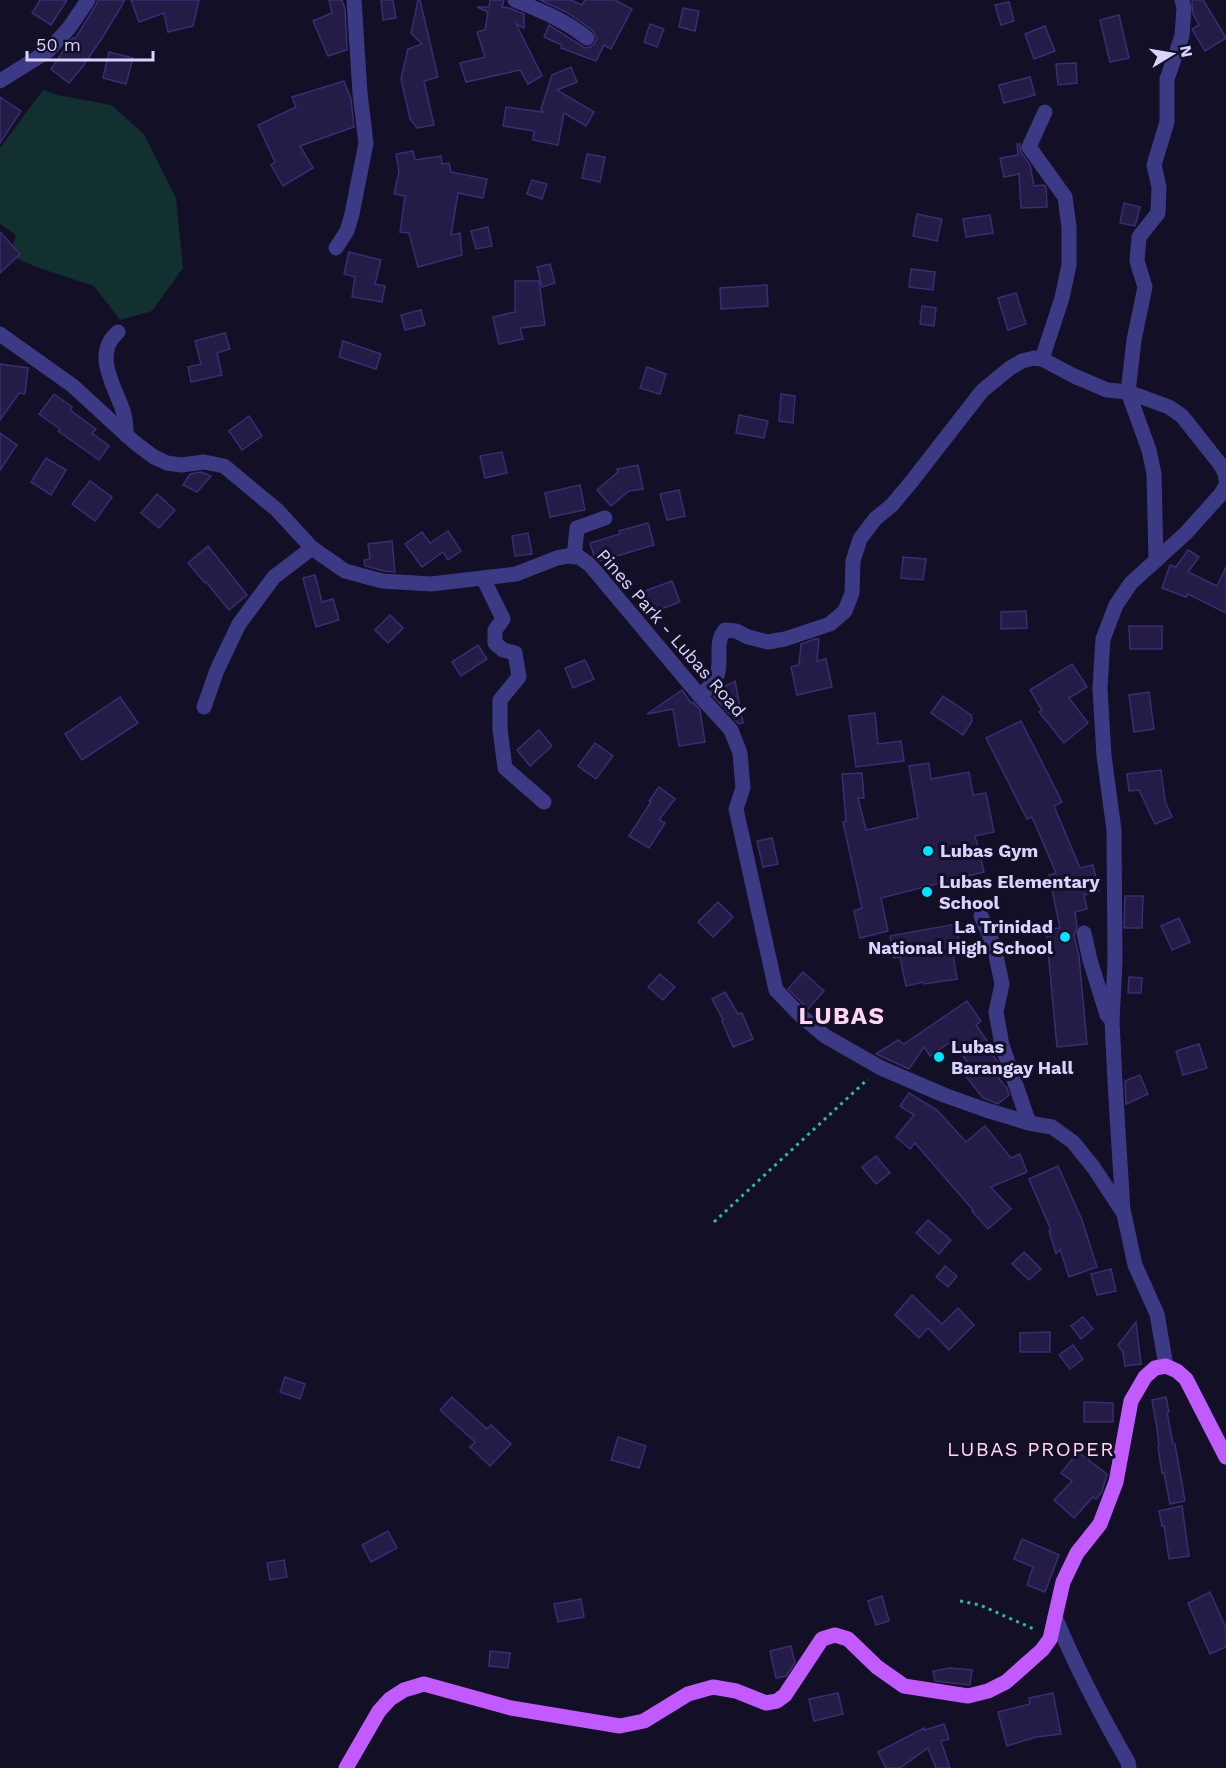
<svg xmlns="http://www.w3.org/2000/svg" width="1226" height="1768" viewBox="0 0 1226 1768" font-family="'Work Sans',sans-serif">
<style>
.green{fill:#12302f}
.building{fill:#241b47;stroke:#3b2d73;stroke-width:1.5}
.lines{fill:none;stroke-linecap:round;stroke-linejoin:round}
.path{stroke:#2fb8b0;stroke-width:3;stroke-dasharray:3 4.5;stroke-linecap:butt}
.minor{stroke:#3d3a85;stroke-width:15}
.major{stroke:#c25bff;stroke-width:15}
.poi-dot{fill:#00e5ff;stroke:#130f26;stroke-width:2}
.labels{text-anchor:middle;stroke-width:6;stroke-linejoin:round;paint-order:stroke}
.street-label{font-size:18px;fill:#d9d4ff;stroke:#130f26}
.poi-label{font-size:18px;font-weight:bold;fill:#d9d4ff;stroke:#130f26;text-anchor:start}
.neighbourhood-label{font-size:20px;letter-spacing:1.5px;fill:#ffd6f0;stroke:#130f26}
.district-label{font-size:24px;font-weight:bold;letter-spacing:1.5px;fill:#ffd6f0;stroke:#130f26}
</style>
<rect width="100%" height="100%" fill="#130f26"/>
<!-- green -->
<path class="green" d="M43 90 58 95 111 105 144 134 176 198 183 268 152 311 120 320 94 286 42 269 10 256 16 235 0 224V148Z"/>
<!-- building -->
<g class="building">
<path d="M40 0H67L51 25 32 13Z"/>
<path d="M98 0H125L104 35 83 66 69 83 51 69 70 41 73 38 75 39 96 5Z"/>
<path d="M131 0H199L193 26 168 32 164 13 139 22Z"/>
<path d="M329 0H342L345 9 347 50 328 56 313 21 332 13Z"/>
<path d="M381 0H393L396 18 383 20Z"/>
<path d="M418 0H420L438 77 424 81 434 125 417 128 410 119 401 79 408 49 422 44 411 33Z"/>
<path d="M490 0H504L502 7 509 8 524 14V28L516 24 542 76 528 84 520 70 466 82 460 63 485 57 477 32 485 30 488 12 477 7H489Z"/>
<path d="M540 0H571L582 5 585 0H615L632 9 611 49 604 45 596 61 561 48 562 45 544 37 549 25 585 48 590 47 594 44 597 39 593 31 584 24 566 12Z"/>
<path d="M1192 0H1203L1226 38 1205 51 1192 29 1199 25 1193 14Z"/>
<path d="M1009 2 1014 21 1001 25 995 5Z"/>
<path d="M683 8 699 11 695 31 679 27Z"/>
<path d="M1119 15 1129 58 1110 62 1100 20Z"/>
<path d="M650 24 664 29 657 47 644 42Z"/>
<path d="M1045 26 1055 51 1034 59 1025 34Z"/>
<path d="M109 52 133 58 126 84 103 78Z"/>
<path d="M1076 63 1077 83 1058 85 1056 64Z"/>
<path d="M571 67 577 82 557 90 594 112 586 126 564 113 558 145 533 140 534 131 503 126 506 107 543 112 541 109 552 75Z"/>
<path d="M1030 77 1035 95 1004 103 999 85Z"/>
<path d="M344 81 351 99 354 127 300 146 313 168 283 186 271 165 275 162 258 125 296 107 292 97Z"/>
<path d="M0 97 21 111 0 143Z"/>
<path d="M1017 144H1020L1021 152 1030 165 1034 186 1044 185 1046 187 1047 207 1021 208 1019 174 1004 177 1000 158 1018 155Z"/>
<path d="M413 151 415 160 441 156 442 164 449 163 451 172 487 179 483 198 458 193 451 235 460 233 462 255 418 267 409 233 400 232 405 196 394 194 399 172 396 154Z"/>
<path d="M587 154 605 157 600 182 582 178Z"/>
<path d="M532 180 547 184 542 199 527 194Z"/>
<path d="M1124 203 1140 207 1135 226 1120 223Z"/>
<path d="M917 214 942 219 937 241 913 236Z"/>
<path d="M990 215 993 233 966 237 963 219Z"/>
<path d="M488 227 492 246 476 249 471 231Z"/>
<path d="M0 232 20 254 0 273Z"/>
<path d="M349 252 381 260 375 284 385 286 382 302 352 297 355 277 344 274Z"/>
<path d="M550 264 555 283 542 287 537 267Z"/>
<path d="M911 269 935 272 933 290 909 287Z"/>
<path d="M515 281H539L545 325 520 328 523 339 499 344 493 317 515 312Z"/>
<path d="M767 285 768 306 721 309 720 288Z"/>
<path d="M1016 293 1026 324 1008 330 998 298Z"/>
<path d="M922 306 936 308 934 326 920 324Z"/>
<path d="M421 310 425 325 405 330 401 315Z"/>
<path d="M225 333 230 349 217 353 222 375 191 382 188 367 201 364 195 341Z"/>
<path d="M343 341 381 354 376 369 339 357Z"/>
<path d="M0 364 28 368 25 394 19 393 0 420Z"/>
<path d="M647 367 666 374 660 394 640 388Z"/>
<path d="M54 394 72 407 70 410 96 429 92 433 109 446 99 460 58 431 60 429 39 414Z"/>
<path d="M781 394 795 396 793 423 779 421Z"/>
<path d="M739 415 768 421 764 438 736 433Z"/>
<path d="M249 416 262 436 242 450 229 431Z"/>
<path d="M0 433 17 445 0 470Z"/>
<path d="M502 452 507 473 485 478 480 456Z"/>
<path d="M46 458 66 470 51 495 31 482Z"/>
<path d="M638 465 643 489 629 491 611 506 597 490 618 472 617 469Z"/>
<path d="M201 472 211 476 197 492 183 485 190 474Z"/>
<path d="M90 481 112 497 95 521 72 504Z"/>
<path d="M580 485 585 510 550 517 545 493Z"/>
<path d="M679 490 685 516 667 520 660 494Z"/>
<path d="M157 494 175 510 159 528 141 513Z"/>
<path d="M648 523 654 545 600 561 594 556 590 543 620 534 619 531Z"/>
<path d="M448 531 461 551 448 560 443 552 422 567 405 544 422 532 430 543Z"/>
<path d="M528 533 532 554 515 556 512 536Z"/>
<path d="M392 541 395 572 384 571 365 566 364 560 370 559 368 544Z"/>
<path d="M208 546 247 595 229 610 206 582 205 583 188 563Z"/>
<path d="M1188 550 1199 557 1188 572 1217 586 1226 567V613L1188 594 1186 597 1162 588 1170 565 1176 567Z"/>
<path d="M903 557 926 559 923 580 901 578Z"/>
<path d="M315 575 322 602 333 599 339 620 316 627 303 578Z"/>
<path d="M672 581 680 602 653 612 645 591Z"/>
<path d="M1026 611 1027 628 1001 629V612Z"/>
<path d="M390 615 403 628 388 643 375 630Z"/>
<path d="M1129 626H1162V649H1130Z"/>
<path d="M815 639H819L817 661 826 659 832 687 797 695 791 667 799 665 801 644Z"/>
<path d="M478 645 487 659 461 676 452 662Z"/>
<path d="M585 660 594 679 573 688 565 668Z"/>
<path d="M1072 664 1087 687 1069 698 1088 723 1064 743 1039 712 1042 710 1030 690Z"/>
<path d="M735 681 743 723 739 724 713 696 721 688Z"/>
<path d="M682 690 691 703 693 702 700 710 705 742 679 746 673 709 647 714Z"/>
<path d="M1149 692 1154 729 1134 732 1129 695Z"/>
<path d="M943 696 971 715 972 721 963 735 931 713Z"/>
<path d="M120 697 138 723 82 760 65 734Z"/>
<path d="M875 713 878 744 901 741 904 761 856 767 849 716Z"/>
<path d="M1021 721 1062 802 1054 806 1080 868 1093 865 1099 891 1084 895 1087 909 1075 912 1077 927 1074 935 1079 956 1087 1044 1057 1047 1046 929 1060 928 1049 875 1056 873 1032 817 1027 819 986 738Z"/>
<path d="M539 730 552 746 530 766 517 750Z"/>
<path d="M595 743 613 756 596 779 578 766Z"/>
<path d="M929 763 931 779 969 772 973 795 986 793 994 832 975 836 984 872 881 898 888 931 860 938 854 911 862 908 843 822 846 821 842 774 862 773 864 798H858L866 830 918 818 909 766Z"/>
<path d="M1161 770 1165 801 1172 817 1155 824 1139 790 1129 791 1127 774Z"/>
<path d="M659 787 675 799 659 820 665 823 649 848 629 836 651 802 649 801Z"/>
<path d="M772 838 778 864 763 867 757 841Z"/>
<path d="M1125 896H1143L1142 928H1124Z"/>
<path d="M718 902 733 917 713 937 698 922Z"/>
<path d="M1179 918 1190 942 1172 950 1161 926Z"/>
<path d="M956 924 960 946 952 948 957 979 924 984 923 982 906 986 900 957 894 958 890 936Z"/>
<path d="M803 972 824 991 808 1009 788 989Z"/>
<path d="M660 974 675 987 663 1000 648 987Z"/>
<path d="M1129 977 1142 978 1141 993H1128Z"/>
<path d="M725 992 738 1014 742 1013 753 1039 733 1047 722 1021 723 1020 712 999Z"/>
<path d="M967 1001 981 1021 976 1025 990 1045 987 1047 998 1062 990 1068 1007 1088 1009 1095 998 1104 983 1098 960 1069 968 1063 952 1041 930 1056 924 1047 909 1069 876 1054 898 1040 904 1044Z"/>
<path d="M1199 1044 1207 1068 1183 1075 1176 1051Z"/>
<path d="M1140 1075 1148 1094 1126 1104 1125 1081Z"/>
<path d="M909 1093 937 1110 966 1142 985 1126 1011 1158 1020 1154 1027 1172 991 1187 1011 1209 988 1229 972 1211 973 1210 915 1143 910 1149 896 1137 914 1115 900 1106Z"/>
<path d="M876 1156 890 1173 876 1184 862 1167Z"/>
<path d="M1058 1166 1082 1220 1097 1267 1069 1277 1060 1249 1056 1254 1049 1231 1051 1230 1029 1179Z"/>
<path d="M928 1220 951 1240 939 1254 916 1233Z"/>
<path d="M1024 1252 1041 1269 1029 1280 1012 1264Z"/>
<path d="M945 1266 957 1276 948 1287 936 1277Z"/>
<path d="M1111 1269 1116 1291 1097 1295 1091 1274Z"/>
<path d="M912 1295 942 1324 958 1308 974 1325 949 1350 928 1328 919 1338 895 1315Z"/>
<path d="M1083 1317 1093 1329 1081 1339 1071 1326Z"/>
<path d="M1136 1322 1141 1364 1125 1366 1123 1352 1118 1345Z"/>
<path d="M1050 1332V1352H1020V1333Z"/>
<path d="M1073 1345 1083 1359 1070 1369 1059 1355Z"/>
<path d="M285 1377 305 1384 300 1399 280 1392Z"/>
<path d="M452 1397 487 1429 491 1425 511 1444 490 1466 470 1447 475 1442 440 1410Z"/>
<path d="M1166 1397 1169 1412H1167L1173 1444H1175L1185 1501 1170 1504 1164 1472 1162 1473 1158 1447 1159 1446 1157 1428 1152 1400Z"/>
<path d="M1084 1402 1113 1403V1422H1084Z"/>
<path d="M618 1437 646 1446 639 1468 611 1460Z"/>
<path d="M1078 1452 1107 1474 1102 1492 1096 1499 1093 1497 1074 1518 1054 1500 1072 1481 1061 1473Z"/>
<path d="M1182 1506 1189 1556 1169 1559 1164 1526H1162L1159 1511Z"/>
<path d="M388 1531 397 1548 371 1562 362 1545Z"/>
<path d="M1022 1539 1059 1555 1045 1592 1027 1585 1033 1567 1014 1559Z"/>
<path d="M284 1560 287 1577 270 1580 267 1563Z"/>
<path d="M1210 1592 1226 1628V1647L1210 1654 1188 1603Z"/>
<path d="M882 1596 889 1621 876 1625 868 1601Z"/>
<path d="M581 1599 584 1617 558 1622 554 1604Z"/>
<path d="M791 1646 795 1663 786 1676 776 1678 770 1651Z"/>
<path d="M490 1651 510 1653 508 1668 489 1666Z"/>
<path d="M950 1668 972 1670 970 1685 935 1681 933 1671Z"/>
<path d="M838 1693 843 1714 814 1721 809 1699Z"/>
<path d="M1053 1693 1061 1734 1036 1737 1007 1746 998 1712 1030 1704 1029 1698Z"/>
<path d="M944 1724 949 1739 941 1741 950 1768H936L928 1748 900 1768H886L878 1752 924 1728 925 1730Z"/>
</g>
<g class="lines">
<!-- path -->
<g class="path">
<path d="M714 1222 868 1079"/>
<path d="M960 1601 980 1605 1036 1630"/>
</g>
<!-- minor -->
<g class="minor">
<path d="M515 0C541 11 565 20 587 38"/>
<path d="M0 81 48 51 69 28 88 0"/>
<path d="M336 248 347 231 352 214 366 143 360 93 354 0"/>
<path d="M118 332C92 354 115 386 123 411 126 419 126 427 126 435"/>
<path d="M0 334 73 386 134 442 154 457 167 463 181 465 204 462 224 466 277 510 312 548 345 571 382 581 431 584 516 574 557 558 568 556 579 557 590 565 699 695 731 730 740 753 743 788 736 809 776 990 800 1015 825 1036 881 1068 944 1095 986 1110 1029 1123 1052 1127 1073 1142 1094 1168 1124 1214 1135 1265 1157 1314 1166 1366"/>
<path d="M1042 359 1062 298 1069 265V227L1065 197 1029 147 1045 112"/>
<path d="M574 557 577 528 605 518"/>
<path d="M1156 560 1154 474 1149 450 1128 392 1134 340 1145 287 1137 261 1139 237 1158 213 1159 187 1154 165 1167 122V79L1182 36 1184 8 1182 0"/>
<path d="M483 578 503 619 495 630V643L503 650 515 653 519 677 500 700V729L505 768 544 802"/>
<path d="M699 695C734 674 709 649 725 630L736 631 748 637 768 642 785 639 830 624 845 611 852 593 853 561 860 539 875 519 892 505 912 481 982 391 1010 368 1022 361 1034 358 1042 359 1074 376 1107 390 1128 392 1169 407 1182 416 1220 464 1225 473 1226 480"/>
<path d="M204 707 217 670 239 624 274 577 312 548"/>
<path d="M981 916 994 946 1002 984 996 1012 1002 1045 1029 1123"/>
<path d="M1084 933 1090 960 1107 1015 1110 1018"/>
<path d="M1123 1211 1115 1082 1112 1021 1115 961 1114 830 1104 756 1100 688 1103 639 1116 605 1131 583 1186 533 1221 494 1226 485"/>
<path d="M1055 1617C1076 1667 1101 1715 1128 1762L1129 1768"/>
</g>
<!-- major -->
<path class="major" d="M346 1768 379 1711 390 1699 404 1690 424 1684 511 1708 620 1726 644 1721 688 1694 713 1687 736 1691 766 1703 777 1701 785 1695 822 1639 835 1635 848 1639 877 1667 904 1686 968 1696 988 1691 1006 1682 1042 1650 1050 1639 1063 1582 1077 1553 1100 1524 1116 1482 1131 1401 1145 1377 1155 1368 1166 1366 1177 1371 1186 1379 1226 1457"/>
</g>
<!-- markers -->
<g class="poi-dot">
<circle cx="928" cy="851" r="6"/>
<circle cx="927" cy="892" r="6"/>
<circle cx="1065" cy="937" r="6"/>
<circle cx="939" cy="1057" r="6"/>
</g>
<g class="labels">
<!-- street labels -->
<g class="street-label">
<text transform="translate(671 633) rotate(49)" y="6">Pines Park - Lubas Road</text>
</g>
<!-- poi labels -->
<g class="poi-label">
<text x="940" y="857">Lubas Gym</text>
<text x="939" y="888">Lubas Elementary<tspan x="939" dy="21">School</tspan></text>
<text x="1053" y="933" text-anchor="end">La Trinidad<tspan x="1053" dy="21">National High School</tspan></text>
<text x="951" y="1053">Lubas<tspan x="951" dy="21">Barangay Hall</tspan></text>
</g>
<!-- neighbourhood labels -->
<g class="neighbourhood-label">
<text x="1031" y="1456">LUBAS PROPER</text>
</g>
<!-- district labels -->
<g class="district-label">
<text x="842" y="1024">LUBAS</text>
</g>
</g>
<!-- north arrow -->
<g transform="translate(1172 54) rotate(79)" stroke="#130f26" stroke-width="4.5" paint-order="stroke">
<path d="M0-4.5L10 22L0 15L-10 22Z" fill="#d9d4ff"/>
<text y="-9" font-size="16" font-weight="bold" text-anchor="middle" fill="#d9d4ff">N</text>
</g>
<!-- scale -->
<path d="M27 51v9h126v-9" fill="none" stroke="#d9d4ff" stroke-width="3"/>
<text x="36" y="51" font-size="18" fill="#d9d4ff" stroke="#130f26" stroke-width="4.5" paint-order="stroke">50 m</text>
</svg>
